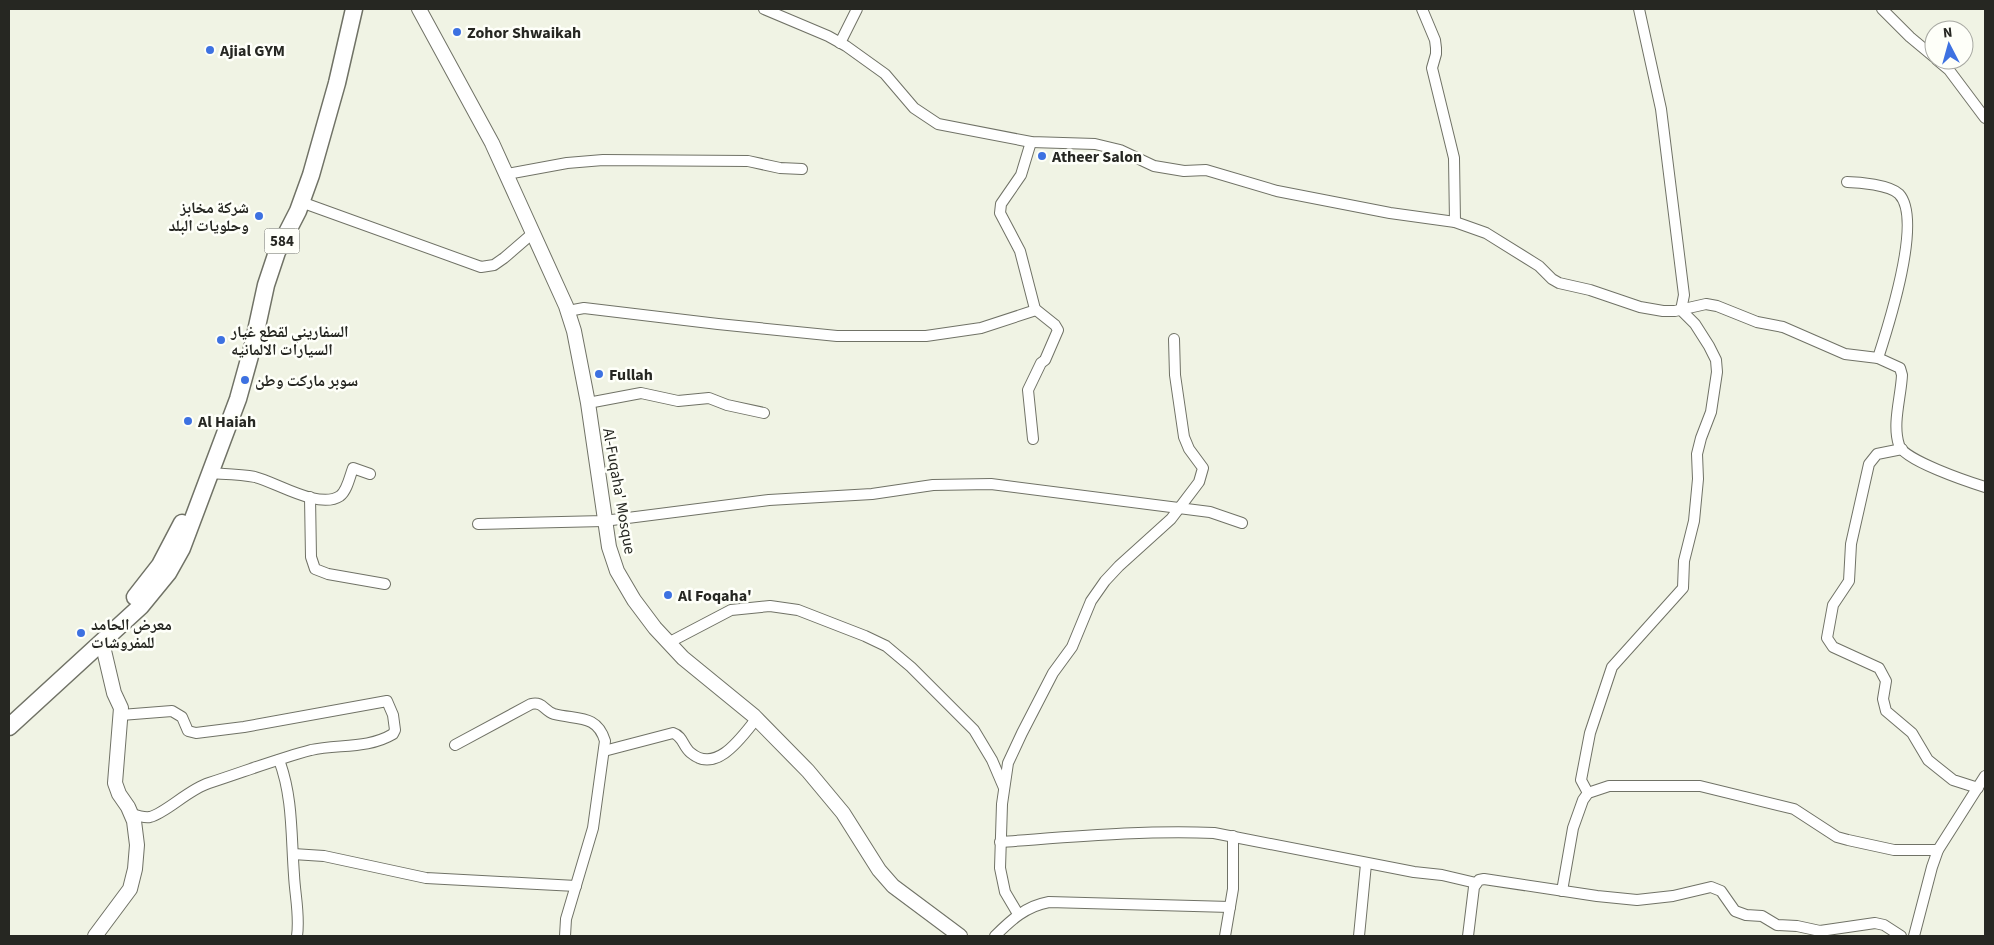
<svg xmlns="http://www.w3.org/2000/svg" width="1994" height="945" viewBox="0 0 1994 945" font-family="'Source Sans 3','Noto Naskh Arabic',sans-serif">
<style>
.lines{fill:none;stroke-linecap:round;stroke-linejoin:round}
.street-casing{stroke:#707266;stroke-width:12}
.secondary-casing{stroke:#707266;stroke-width:16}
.primary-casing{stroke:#707266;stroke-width:19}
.street{stroke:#fff;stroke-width:10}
.secondary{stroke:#fff;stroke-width:14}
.primary{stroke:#fff;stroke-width:16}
.poi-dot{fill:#3d71e1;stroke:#fefff9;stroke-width:2}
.labels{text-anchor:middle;stroke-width:5;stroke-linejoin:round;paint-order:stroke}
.shield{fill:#fefff9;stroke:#676862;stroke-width:1}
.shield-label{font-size:15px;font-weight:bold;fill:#262722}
.poi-label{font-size:16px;font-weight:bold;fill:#262722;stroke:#fefff9;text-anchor:start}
.street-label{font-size:16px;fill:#262722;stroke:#fefff9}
</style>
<rect width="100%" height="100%" fill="#f0f3e4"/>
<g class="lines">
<defs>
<g id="street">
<path d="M764 9 828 36 846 46 885 74 914 108 938 124 1031 142 1095 144 1120 150 1154 166 1184 171 1206 170 1277 191 1390 213 1455 222 1486 233 1539 266 1552 279 1559 283 1590 290 1640 307 1663 311H1675L1706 304 1717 306 1757 322 1783 327 1845 354 1878 358 1900 368 1902 375C1901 397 1892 424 1899 445 1903 460 1969 482 1985 487"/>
<path d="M1422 9 1435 40 1436 48V54L1432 68 1454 158 1455 222"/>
<path d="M1882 9 1910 37 1934 57"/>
<path d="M840 43 857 9"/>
<path d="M1937 60 1949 70 1985 118"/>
<path d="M1031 142 1021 175 1001 204 1000 213 1020 251 1035 309 1055 325 1058 330 1045 360 1041 363 1028 390 1033 439"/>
<path d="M507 174 567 163 603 160 748 161 780 168 802 169"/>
<path d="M1847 182C1859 182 1890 185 1899 194 1923 219 1888 327 1878 358"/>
<path d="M301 202 481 267 494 265 504 258 533 233"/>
<path d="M568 311 584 308 718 324 837 336H926L981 328 1036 310"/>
<path d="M588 403 641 393 678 401 709 398 727 405 764 413"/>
<path d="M1902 449 1877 454 1869 464 1851 544 1849 581 1833 605 1827 638 1833 647 1879 668 1886 681 1883 699 1886 711 1912 733 1928 760 1953 780 1978 788"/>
<path d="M209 473C224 474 241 474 255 477 276 482 319 510 340 496 347 491 350 476 353 468L370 474"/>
<path d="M310 497 311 557 315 569 328 574 385 584"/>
<path d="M478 524 604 521 769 500 872 494 933 485 991 484 1210 512 1242 523"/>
<path d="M668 643 731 610 770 606 798 610 865 636 886 646 911 667 974 730 992 760 1004 788"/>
<path d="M121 715 172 711 182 717 188 731 196 733 244 727 387 701 393 715 395 730 393 734C368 749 338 744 311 750 277 759 243 772 209 783 189 789 166 813 150 817 144 818 138 816 132 814"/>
<path d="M455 745 531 704C543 701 544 711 554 714 577 720 597 714 605 741L593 828 566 919 565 936"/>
<path d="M604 751 673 733C683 736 683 747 691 753 717 775 743 735 757 718"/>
<path d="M279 760C293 797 291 836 294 875 295 896 300 915 297 936"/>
<path d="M1588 793 1581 780 1590 733 1612 667 1683 588 1684 561 1694 521 1698 479 1697 454 1701 438 1711 412 1717 372 1716 360 1709 346 1695 324 1681 310 1684 295 1661 109 1639 9"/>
<path d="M1000 842C1071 837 1143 830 1214 833L1414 872 1442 875 1476 883"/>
<path d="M293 854 324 856 426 878 576 886"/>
<path d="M1562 891 1573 828 1583 800 1588 793 1609 786H1700L1794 809 1837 837 1848 840 1894 850H1938"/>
<path d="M1018 914 1005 892 1000 868 1002 804 1008 763 1022 733 1053 673 1072 647 1091 601 1105 581 1119 566 1171 519 1199 482 1203 468 1189 449 1184 437 1175 375 1174 339"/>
<path d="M995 936C1011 920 1026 906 1049 902L1230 907"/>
<path d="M1225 936 1233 889V836"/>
<path d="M1359 936 1366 864"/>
<path d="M1468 936 1474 887 1479 880 1484 879 1597 896 1637 900 1673 896 1711 887 1721 891 1735 911 1746 915 1762 916 1777 925 1797 926 1820 931 1875 923 1884 925 1901 936"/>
<path d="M1914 936 1932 867 1938 850 1985 776"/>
</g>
<g id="secondary">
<path d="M419 9 492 143 566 306 574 331 588 403 609 547 617 571 634 600 655 628 683 658 754 716 808 771 843 813 879 870 893 886 960 936"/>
<path d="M95 936 130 889 135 869 137 845 134 821 128 807 119 794 115 783 121 708 114 693 102 642"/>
</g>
<g id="primary">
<path d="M135 597 160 565 182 523"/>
<path d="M9 727 141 606 168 573 182 548 238 399 253 345 266 285 277 252 298 211 311 175 337 83 354 9"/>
</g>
</defs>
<!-- street casing -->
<use href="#street" class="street-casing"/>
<!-- secondary casing -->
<use href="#secondary" class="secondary-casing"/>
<!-- primary casing -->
<use href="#primary" class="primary-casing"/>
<!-- street -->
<use href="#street" class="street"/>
<!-- secondary -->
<use href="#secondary" class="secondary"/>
<!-- primary -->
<use href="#primary" class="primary"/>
</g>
<!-- markers -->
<g class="poi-dot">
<circle cx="457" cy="32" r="5"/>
<circle cx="210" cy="50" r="5"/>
<circle cx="1042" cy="156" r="5"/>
<circle cx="259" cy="216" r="5"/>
<circle cx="221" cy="340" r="5"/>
<circle cx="599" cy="374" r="5"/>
<circle cx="245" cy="380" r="5"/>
<circle cx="188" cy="421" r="5"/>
<circle cx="668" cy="595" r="5"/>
<circle cx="81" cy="633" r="5"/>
</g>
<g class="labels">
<!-- shield labels -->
<rect class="shield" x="264.5" y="228.5" width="35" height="25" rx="4"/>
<g class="shield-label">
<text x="282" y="246">584</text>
</g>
<!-- poi labels -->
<g class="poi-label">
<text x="467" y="38">Zohor Shwaikah</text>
<text x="220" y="56">Ajial GYM</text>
<text x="1052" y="162">Atheer Salon</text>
<text x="249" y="213" text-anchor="end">شركة مخابز<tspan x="249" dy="18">وحلويات البلد</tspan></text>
<text x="231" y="337">السفاريني لقطع غيار<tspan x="231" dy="18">السيارات الالمانيه</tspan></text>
<text x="609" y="380">Fullah</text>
<text x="255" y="386">سوبر ماركت وطن</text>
<text x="198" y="427">Al Haiah</text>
<text x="678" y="601">Al Foqaha'</text>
<text x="91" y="630">معرض الحامد<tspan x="91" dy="18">للمفروشات</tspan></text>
</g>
<!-- street labels -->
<g class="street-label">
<text transform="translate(620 491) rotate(80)" y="6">Al-Fuqaha' Mosque</text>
</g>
</g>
<!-- border -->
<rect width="1994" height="945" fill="none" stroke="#262722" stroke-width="20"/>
<!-- north arrow -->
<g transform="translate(1949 45) rotate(354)"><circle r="24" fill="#fefff9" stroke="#a8a9a3"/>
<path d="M0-4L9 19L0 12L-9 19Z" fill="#3d71e1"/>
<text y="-8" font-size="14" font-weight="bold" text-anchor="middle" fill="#262722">N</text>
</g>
</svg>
